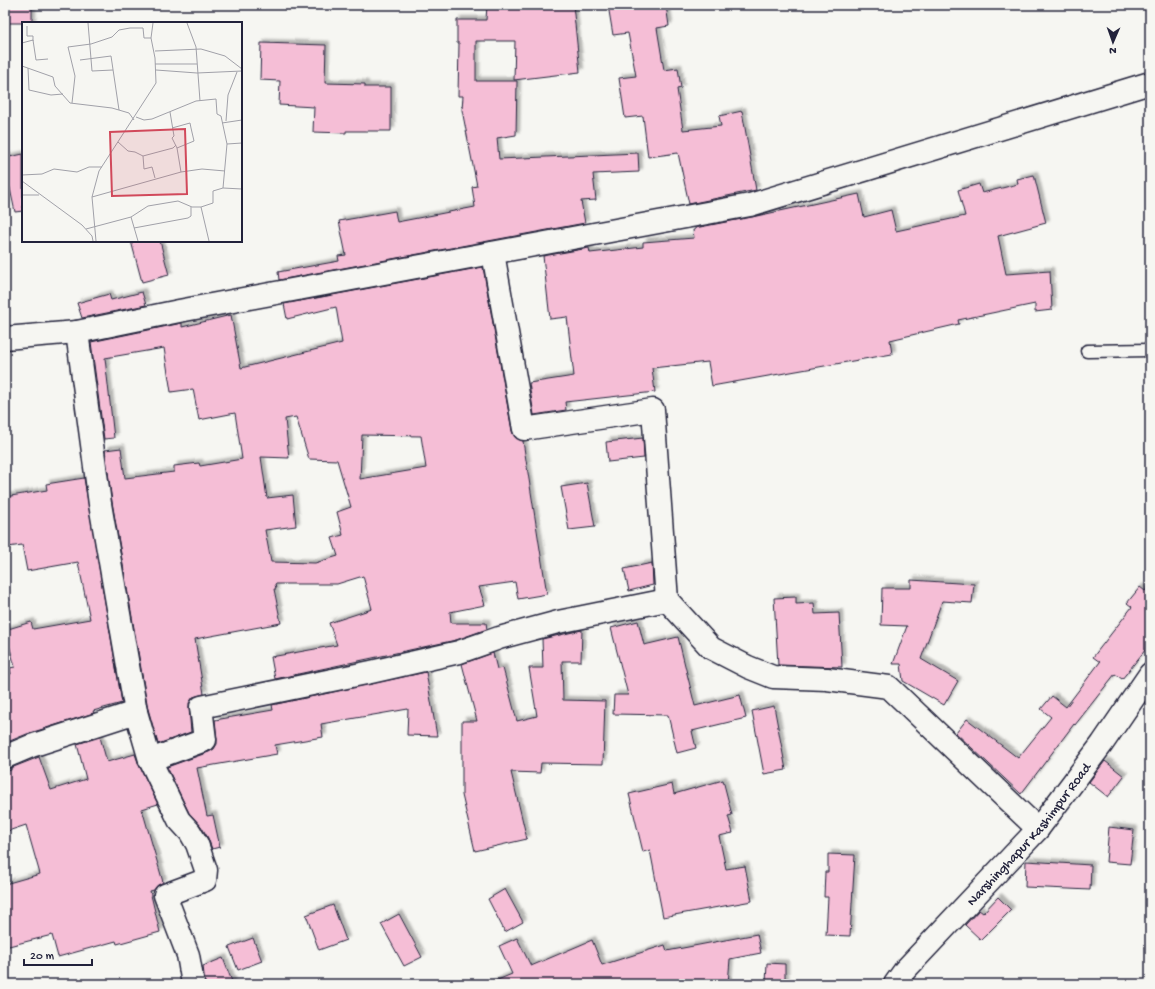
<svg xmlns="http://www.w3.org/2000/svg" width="1155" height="989" viewBox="0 0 1155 989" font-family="'Gochi Hand',sans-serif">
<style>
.building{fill:#f5bed6;stroke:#22223b;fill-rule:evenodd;filter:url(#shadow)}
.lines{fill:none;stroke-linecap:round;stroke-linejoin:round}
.service-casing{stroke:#22223b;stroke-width:15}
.minor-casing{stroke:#22223b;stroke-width:25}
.tertiary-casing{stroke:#22223b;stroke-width:25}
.service{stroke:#f6f6f2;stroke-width:12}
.minor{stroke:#f6f6f2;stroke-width:22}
.tertiary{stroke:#f6f6f2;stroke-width:22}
.labels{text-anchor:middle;stroke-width:3;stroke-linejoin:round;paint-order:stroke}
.street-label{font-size:14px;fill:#22223b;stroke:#f6f6f2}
.inset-road{fill:none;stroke:#a1a1a9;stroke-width:1}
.view{fill:#d1495b;fill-opacity:0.15;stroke:#d1495b;stroke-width:2}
.inset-edge{fill:none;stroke:#22223b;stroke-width:2}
</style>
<defs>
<filter id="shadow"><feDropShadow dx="3.5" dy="-3.5" stdDeviation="1" flood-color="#0004"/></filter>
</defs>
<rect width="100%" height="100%" fill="#f6f6f2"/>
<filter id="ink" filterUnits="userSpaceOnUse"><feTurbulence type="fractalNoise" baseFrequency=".025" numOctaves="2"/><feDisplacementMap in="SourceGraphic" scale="8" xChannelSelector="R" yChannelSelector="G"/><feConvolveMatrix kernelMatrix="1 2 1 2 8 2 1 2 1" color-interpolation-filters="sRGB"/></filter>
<g filter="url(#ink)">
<!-- building -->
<g class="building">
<path d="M9 5H32V23H8Z"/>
<path d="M487 5H573L580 72 514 80 515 41H476V81H517L516 135 497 138 499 159 638 153 639 172 593 174 596 200 581 201 585 223 279 280 278 272 339 261 338 256 346 255 339 221 395 211 397 222 475 207 472 187 477 186 462 110 463 96H458L459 43H457V20H486Z"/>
<path d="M608 5H666L669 26 657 28 664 70 678 68 681 88 677 89 683 130 721 126 719 116 742 111 756 190 689 204 678 153 648 157 643 116 625 118 619 78 636 76 628 33 613 35Z"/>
<path d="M261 43 326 45 325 83 365 84V87H391V131H346V133L313 132 314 107 279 105 280 81 260 80Z"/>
<path d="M23 154V211L15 212 5 165V158Z"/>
<path d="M1034 175 1046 223 998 236 1006 274 1050 271 1052 310 1035 312V304L958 320 959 324 890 340 892 354 712 386 708 362 652 368 655 392 565 402 566 410 534 415 529 383 574 376 567 317 550 319 543 256 589 248 590 253 643 247V242L694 238 693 230H695V228L752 217 859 194 864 217 891 210 896 231 965 216 958 190 979 184 982 193 1018 184 1017 179Z"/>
<path d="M131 241H160L169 275 142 282Z"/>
<path d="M483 267 512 431 515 437 523 441 547 594 518 599 515 582 479 587 485 605 450 612 451 623H486L487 629 456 640 275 679 271 657 337 645 329 623 372 609 363 576 337 584H275L276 589H274L281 623 195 639 204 694 193 697 189 703V708L191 732 158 744 148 709 112 502 105 450 121 448 125 478 174 472V466L199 463 200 466 242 459 235 413 199 420 193 389 171 392 164 348 105 358 114 438 104 439 91 342 182 323V327L231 315 241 368 342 343 336 307 287 319 284 304ZM296 417 309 459 337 460 351 507 337 512 343 535 332 538 338 556 315 563 271 562 265 530 296 526 293 495 267 498 261 457 289 458 285 419ZM362 435 421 436 426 468 360 479Z"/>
<path d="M142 292 146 305 82 318 77 303 109 294 111 300Z"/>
<path d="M643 438 644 458 608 462 606 442Z"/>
<path d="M84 478 122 703 93 711 94 713 27 734 5 743V676L11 674 10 668 15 667 5 630 31 622 33 629 90 619 78 562 27 571 22 545 8 547 5 532V497L47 490 46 484Z"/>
<path d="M587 483 595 527 569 530 561 487Z"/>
<path d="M652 563 653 585 629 591 624 569Z"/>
<path d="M911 580 974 584 972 603 942 601 921 659 958 681 944 705 903 681 901 664H893L907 626 881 625 882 588H911Z"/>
<path d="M1150 585V644L1122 679 1115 674 1075 725 1074 724 1021 794 956 733 967 719 1018 758 1051 717 1041 709 1052 696 1066 707 1100 662 1093 657 1132 607 1127 603 1140 587 1145 591Z"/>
<path d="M796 597V604L814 603 815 614 839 613 842 667 778 665 774 598Z"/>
<path d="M638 621 644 645 678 637 695 706 740 695 746 718 692 731 696 748 677 753 668 715 613 714 614 695H628L611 628Z"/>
<path d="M582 630 581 661H562L563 700 605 701 603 764 541 763 540 773 511 772 527 839 475 851 462 795V721H477L462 664 493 653 497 669 503 668 517 721 537 716 529 668H543L542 639Z"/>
<path d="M426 672 437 736 407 735 408 709 321 724 323 737 275 745 277 754 197 768 207 816 213 815 220 847 212 849 208 838 201 826 189 813 167 767 209 752 214 749 217 744V739L215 720 273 710 272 705Z"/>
<path d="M774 706 786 770 764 774 752 711Z"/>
<path d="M100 737 107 762 135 754 139 765 158 804 142 809 163 882 156 887 154 890 150 891 160 932 117 944 116 941 58 957 52 935 5 947V884L40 874 26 825 5 832V772L11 770V768L39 757 51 790 86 779 77 744Z"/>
<path d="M1105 761 1124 776 1108 797 1089 782Z"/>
<path d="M723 780 732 815 728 816 733 833 719 836 726 869 745 866 752 901 663 917 650 850 643 852 629 794 672 784 674 794Z"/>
<path d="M1109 827 1134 830 1130 864 1106 862Z"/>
<path d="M828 854 855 855 850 936 826 935 828 897H824L825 872H828Z"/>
<path d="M1026 861 1091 865 1090 890 1025 887Z"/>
<path d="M505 889 523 922 505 932 488 899Z"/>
<path d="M998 897 1011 910 981 940 965 925 979 910 983 913Z"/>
<path d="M333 905 346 940 319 950 306 915Z"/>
<path d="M399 914 422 957 404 966 381 924Z"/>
<path d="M757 934 761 953 730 959 728 984H488L512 974 499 946 517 938 531 966 592 940 602 965 665 945 667 951Z"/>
<path d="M253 938 262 961 238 970 229 947Z"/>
<path d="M223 958 233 984H205L203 966Z"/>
<path d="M767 963 785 964V984H766Z"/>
</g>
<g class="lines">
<defs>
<path id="service" d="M1087 351 1150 350"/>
<g id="minor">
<path d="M493 253 524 429 653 410 667 600"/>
<path d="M5 338 77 332"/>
<path d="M5 757 31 746 136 712"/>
<path d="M150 760 205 740 201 707 371 672 459 652 499 638 558 622 667 600 711 648 748 667 773 677 827 679 889 687 1038 829"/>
<path d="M193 984 188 955 165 895 205 880 206 870 197 844 190 832 179 820 150 760 136 712 100 504 77 332 179 311 750 205 1150 83"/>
</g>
<g id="tertiary">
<path id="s1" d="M895 984 905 970 1038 829 1102 744 1150 674"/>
</g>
</defs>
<!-- service casing -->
<use href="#service" class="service-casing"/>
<!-- minor casing -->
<use href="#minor" class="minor-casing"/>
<!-- tertiary casing -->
<use href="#tertiary" class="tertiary-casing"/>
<!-- service -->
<use href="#service" class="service"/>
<!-- minor -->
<use href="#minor" class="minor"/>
<!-- tertiary -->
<use href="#tertiary" class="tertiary"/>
</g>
</g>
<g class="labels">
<!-- street labels -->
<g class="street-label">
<text dy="5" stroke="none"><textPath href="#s1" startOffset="201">Narshinghapur Kashimpur Road</textPath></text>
</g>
</g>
<!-- overview -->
<g transform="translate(22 22)">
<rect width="220" height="220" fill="#f6f6f2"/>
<path class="inset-road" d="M66 1 70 49 91 48M165 1 174 25 178 79M5 4V14H11V19M0 21 11 18 14 38 26 37M133 29 179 27 203 34 220 47M58 38 89 34 97 88M133 42H175M0 44 31 55 33 64 48 81 90 86 107 91 112 98M6 46 7 68 29 73 41 72M134 48 175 51 220 49M50 81 53 54 46 25 69 22 90 15 97 8 108 6H121L122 16H129M204 99 206 73 215 50M200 101 220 98M150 106 168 101 169 106 172 119 155 126M96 120 106 129 113 130 121 134 151 126 154 123M205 122 220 121M121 134 122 147 130 145 133 156M159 150 180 147 203 149M0 153 20 152 32 147 55 150 67 145H80M0 159 60 203 70 214 71 219M201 166 220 167M0 173H17M70 175 159 150 155 126 150 116 152 114 148 90M179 185 187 219M109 195 116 219M112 206 166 196 169 194V185M64 207 109 195 126 184 156 179 170 185H179L191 181V169L201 166 205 122 199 94 195 92 194 77 174 79 130 97 122 98 114 95M74 219 70 175 77 149 134 61 133 36 129 16 131 1"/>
<path class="view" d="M163 107 165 172 90 174 88 110Z"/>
<rect width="220" height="220" class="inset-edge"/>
</g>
<!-- margin -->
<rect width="1155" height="989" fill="none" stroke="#f6f6f2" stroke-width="20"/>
<rect x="10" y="10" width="1135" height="969" fill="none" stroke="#22223b" stroke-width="1.5" filter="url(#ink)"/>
<!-- north arrow -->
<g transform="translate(1113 42) rotate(182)" stroke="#f6f6f2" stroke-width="3" paint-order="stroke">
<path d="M0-3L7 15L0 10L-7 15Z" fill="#22223b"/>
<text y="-6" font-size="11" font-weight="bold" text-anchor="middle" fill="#22223b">N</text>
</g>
<!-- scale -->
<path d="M24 959v6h68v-6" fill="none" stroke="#22223b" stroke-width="2"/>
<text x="30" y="959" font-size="12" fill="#22223b" stroke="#f6f6f2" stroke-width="3" paint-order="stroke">20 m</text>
</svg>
